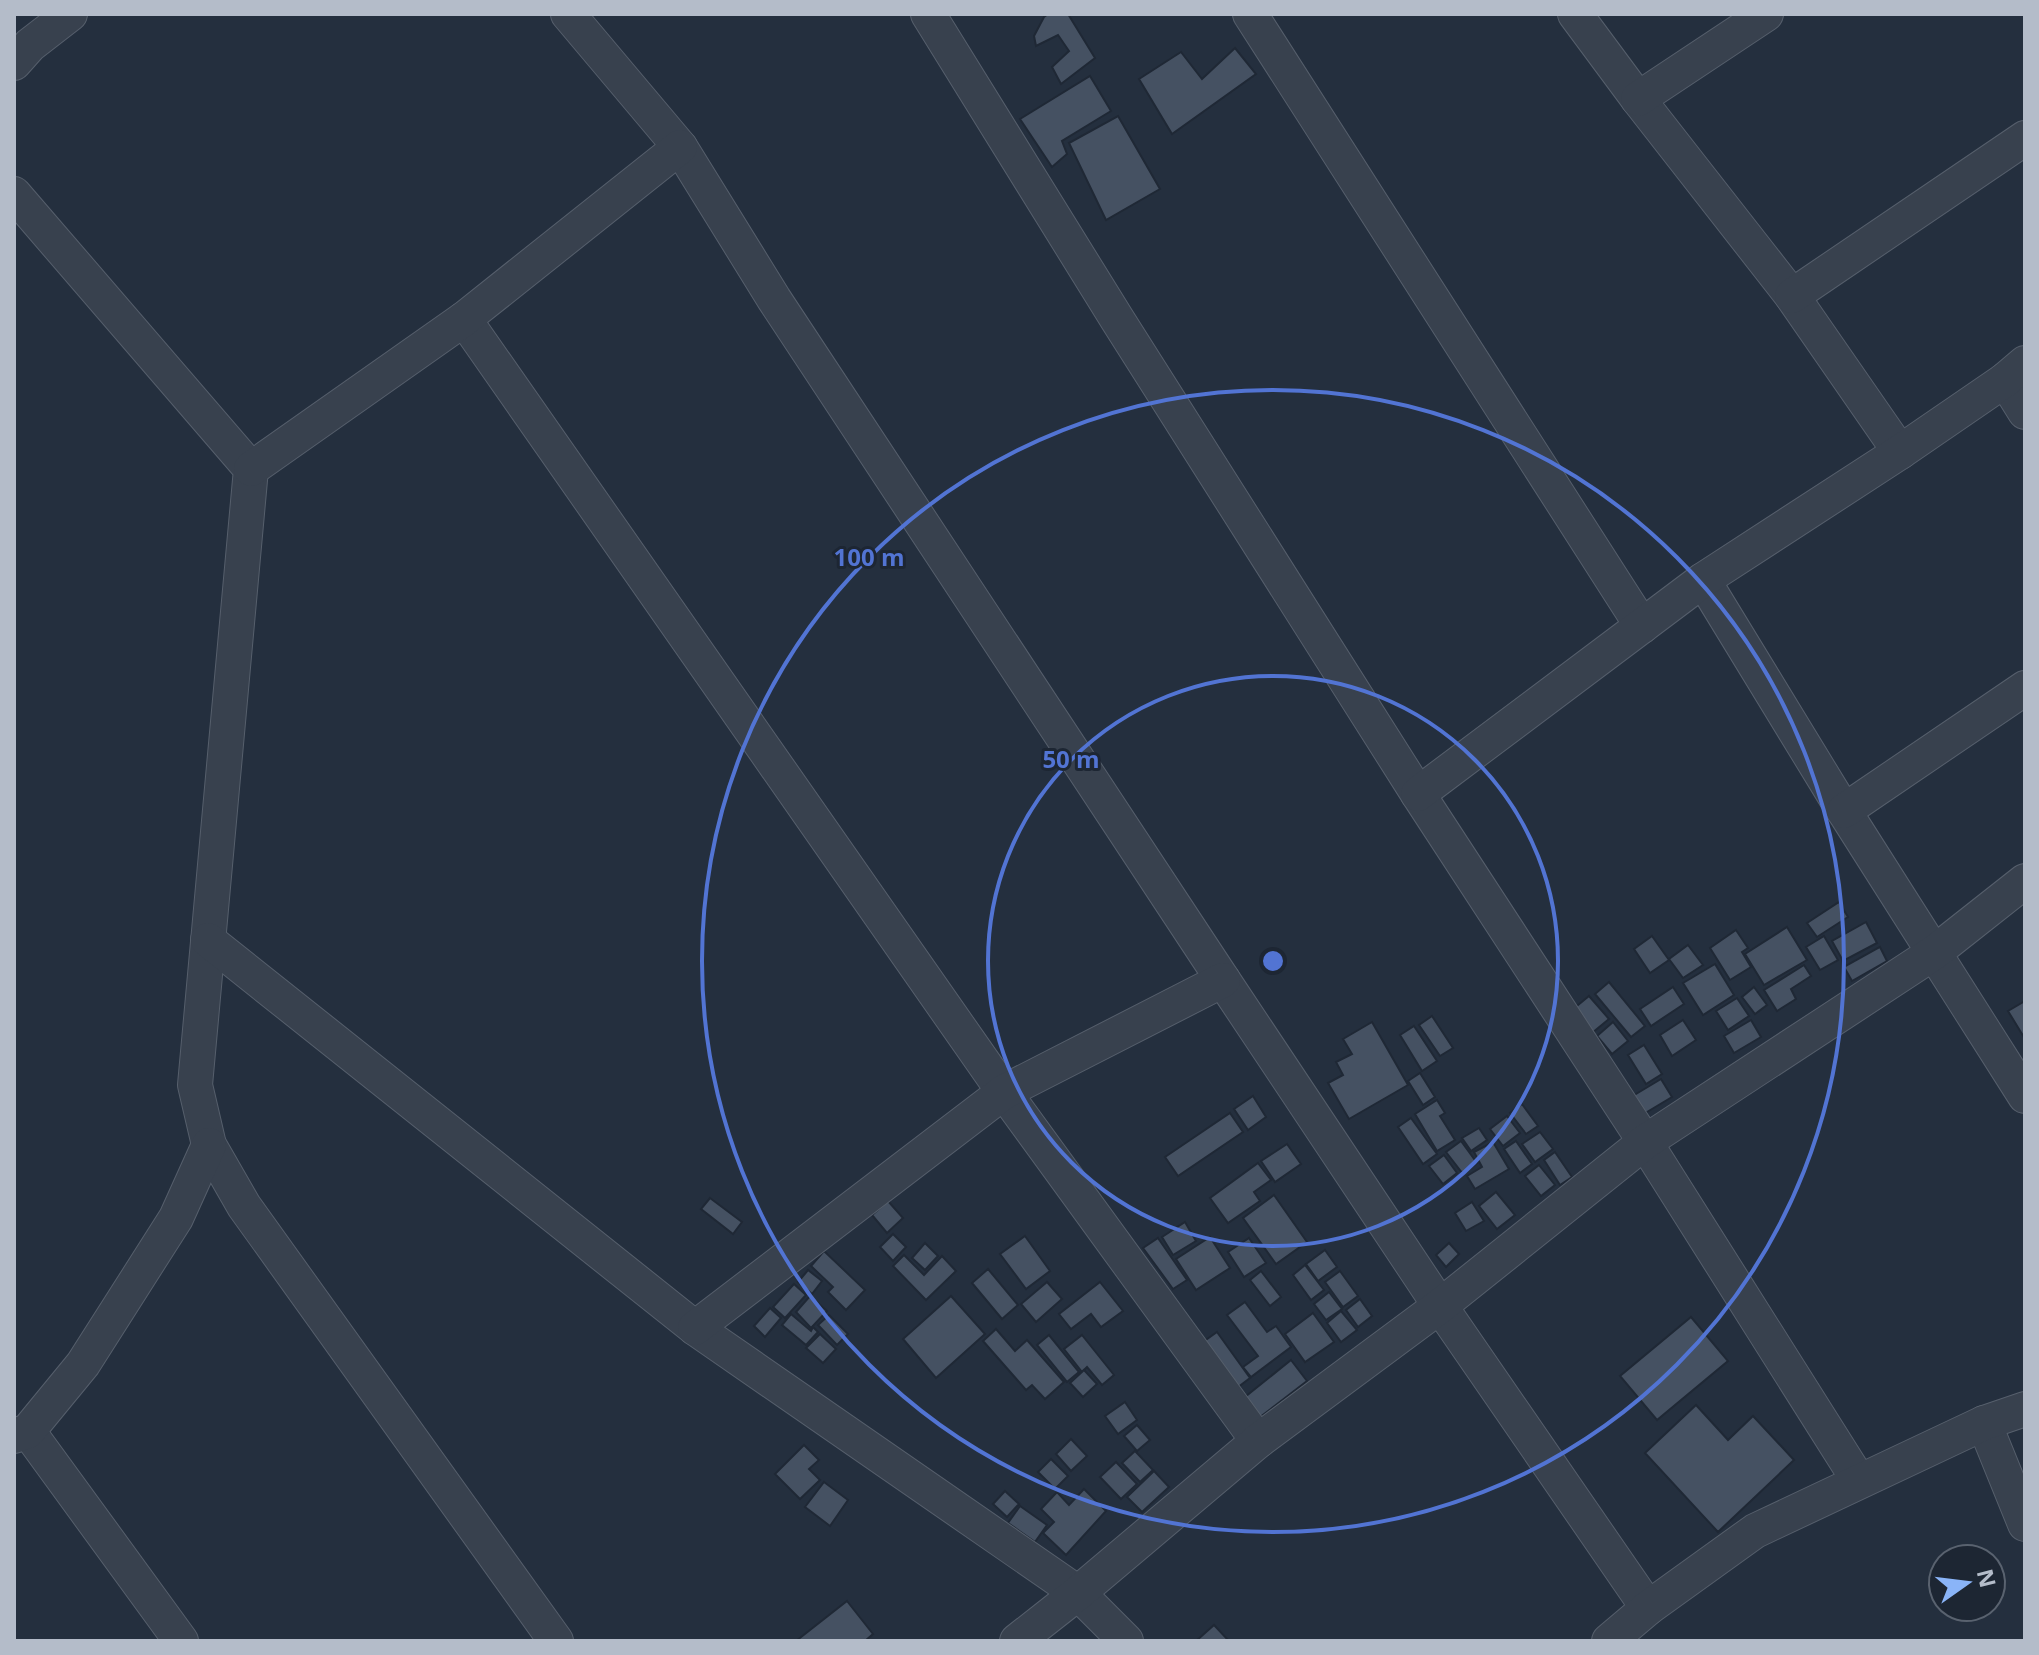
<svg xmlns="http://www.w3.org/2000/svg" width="2039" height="1655" viewBox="0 0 2039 1655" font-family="'Open Sans',sans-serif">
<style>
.building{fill:#455162;stroke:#1f2835;stroke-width:2}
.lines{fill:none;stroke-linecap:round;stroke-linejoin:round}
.street-casing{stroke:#565f6c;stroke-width:36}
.street{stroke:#38414e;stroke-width:34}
.ring{fill:none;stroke:#5274d3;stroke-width:4}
.centre{fill:#5274d3;stroke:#1d2633;stroke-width:4}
.ring-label{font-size:24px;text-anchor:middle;font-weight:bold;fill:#5274d3;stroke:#1d2633;stroke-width:6;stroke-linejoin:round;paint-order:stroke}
</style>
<rect width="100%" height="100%" fill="#242f3e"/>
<!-- building -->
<g class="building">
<path d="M1048 14H1068L1095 58 1061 84 1052 67 1069 51 1058 35 1036 46 1034 36 1044 17Z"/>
<path d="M1235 48 1256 74 1172 134 1139 79 1181 52 1202 79Z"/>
<path d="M1090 76 1111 111 1062 141 1067 154 1052 167 1020 119Z"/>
<path d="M1118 116 1160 189 1106 220 1069 143Z"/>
<path d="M1839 902 1848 917 1817 937 1807 923Z"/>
<path d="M1866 922 1877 943 1843 961 1832 941Z"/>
<path d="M1787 927 1807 960 1764 985 1745 954Z"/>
<path d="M1736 930 1748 948 1742 952 1751 967 1730 980 1710 948Z"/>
<path d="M1652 936 1669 960 1650 973 1634 949Z"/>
<path d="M1824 936 1838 960 1820 970 1806 947Z"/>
<path d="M1688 945 1703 965 1683 978 1669 959Z"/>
<path d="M1880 947 1887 961 1852 981 1844 967Z"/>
<path d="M1715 964 1734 995 1703 1015 1683 983Z"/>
<path d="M1804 965 1811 976 1791 989 1796 999 1777 1011 1764 990Z"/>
<path d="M1609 982 1645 1026 1631 1037 1595 994Z"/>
<path d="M1673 987 1684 1004 1651 1026 1640 1009Z"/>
<path d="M1754 987 1767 1005 1755 1014 1742 997Z"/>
<path d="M1589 996 1609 1019 1592 1033 1572 1010Z"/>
<path d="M1737 998 1749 1016 1728 1030 1716 1011Z"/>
<path d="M2025 1001V1039L2008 1011Z"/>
<path d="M1432 1016 1453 1048 1440 1056 1419 1025Z"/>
<path d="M1683 1020 1696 1040 1672 1056 1660 1035Z"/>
<path d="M1751 1020 1761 1037 1734 1053 1724 1036Z"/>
<path d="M1372 1022 1408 1085 1349 1119 1328 1083 1343 1075 1336 1062 1352 1054 1343 1039Z"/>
<path d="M1613 1022 1628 1041 1612 1054 1597 1036Z"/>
<path d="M1414 1026 1437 1061 1422 1071 1400 1035Z"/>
<path d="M1644 1045 1662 1074 1646 1084 1628 1055Z"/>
<path d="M1420 1073 1435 1097 1423 1105 1408 1081Z"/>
<path d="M1661 1079 1672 1097 1642 1115 1631 1097Z"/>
<path d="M1253 1096 1266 1117 1248 1130 1234 1109Z"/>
<path d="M1437 1100 1445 1113 1440 1116 1455 1140 1437 1151 1415 1114Z"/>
<path d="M1522 1104 1538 1126 1526 1134 1510 1113Z"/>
<path d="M1230 1113 1243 1132 1178 1176 1165 1157Z"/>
<path d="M1507 1116 1520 1133 1503 1146 1490 1129Z"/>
<path d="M1411 1118 1437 1154 1423 1164 1398 1127Z"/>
<path d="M1479 1128 1487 1140 1471 1151 1462 1138Z"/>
<path d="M1540 1132 1553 1149 1535 1162 1522 1144Z"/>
<path d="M1461 1141 1477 1163 1463 1174 1446 1152Z"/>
<path d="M1516 1141 1532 1164 1520 1173 1504 1149Z"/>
<path d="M1493 1142 1509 1169 1475 1189 1467 1176 1482 1167 1474 1152Z"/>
<path d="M1287 1144 1301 1164 1275 1182 1261 1161Z"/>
<path d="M1555 1152 1572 1177 1560 1185 1544 1160Z"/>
<path d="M1444 1155 1457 1173 1443 1184 1429 1166Z"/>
<path d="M1258 1163 1271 1180 1254 1192 1260 1201 1228 1223 1210 1198Z"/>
<path d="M1539 1165 1555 1185 1541 1196 1525 1176Z"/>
<path d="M1496 1192 1515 1215 1497 1229 1479 1206Z"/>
<path d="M1274 1195 1307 1242 1276 1264 1243 1218Z"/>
<path d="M710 1198 742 1222 733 1234 701 1209Z"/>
<path d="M888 1201 903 1218 887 1233 872 1215Z"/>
<path d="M1472 1202 1484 1221 1466 1231 1455 1213Z"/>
<path d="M1185 1222 1196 1241 1173 1255 1162 1237Z"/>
<path d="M893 1234 906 1247 893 1261 880 1247Z"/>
<path d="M1025 1236 1050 1271 1026 1289 1000 1254Z"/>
<path d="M1210 1237 1230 1268 1196 1290 1176 1259Z"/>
<path d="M1158 1238 1187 1280 1173 1289 1143 1248Z"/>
<path d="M1249 1238 1266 1263 1244 1277 1228 1252Z"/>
<path d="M925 1243 938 1256 925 1270 912 1258Z"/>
<path d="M1449 1243 1459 1254 1446 1267 1436 1255Z"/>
<path d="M1325 1250 1337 1267 1318 1281 1306 1264Z"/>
<path d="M824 1251 865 1290 846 1310 828 1292 833 1287 811 1266Z"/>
<path d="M904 1255 924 1275 942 1256 956 1271 926 1300 893 1266Z"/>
<path d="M1305 1265 1324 1290 1311 1300 1293 1275Z"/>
<path d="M988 1269 1018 1305 1002 1319 972 1283Z"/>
<path d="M808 1270 822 1281 812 1294 798 1282Z"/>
<path d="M1261 1271 1281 1297 1270 1306 1250 1280Z"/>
<path d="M1340 1271 1358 1296 1343 1307 1325 1282Z"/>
<path d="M1047 1282 1062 1299 1036 1322 1021 1304Z"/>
<path d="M1100 1282 1123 1311 1101 1327 1091 1314 1071 1329 1059 1314Z"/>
<path d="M794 1284 806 1295 785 1318 773 1307Z"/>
<path d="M1329 1292 1342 1309 1326 1320 1314 1304Z"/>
<path d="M810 1296 827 1311 811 1328 796 1312Z"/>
<path d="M951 1296 985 1334 936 1378 903 1339Z"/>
<path d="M1360 1299 1372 1316 1358 1327 1346 1310Z"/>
<path d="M1245 1302 1267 1332 1276 1326 1291 1347 1251 1377 1243 1367 1258 1356 1227 1315Z"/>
<path d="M770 1308 781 1318 765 1337 754 1326Z"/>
<path d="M1341 1311 1357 1330 1341 1342 1327 1323Z"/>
<path d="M1313 1313 1334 1342 1305 1362 1285 1334Z"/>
<path d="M791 1314 811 1331 813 1327 818 1332 806 1345 782 1325Z"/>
<path d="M829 1315 848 1334 837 1345 818 1325Z"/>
<path d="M1691 1317 1728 1361 1657 1420 1620 1376Z"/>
<path d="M996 1329 1015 1351 1027 1340 1064 1382 1045 1399 1032 1385 1026 1390 983 1341Z"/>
<path d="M1217 1332 1250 1378 1229 1394 1196 1347Z"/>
<path d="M820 1334 836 1349 823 1363 806 1348Z"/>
<path d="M1049 1335 1079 1372 1067 1382 1037 1345Z"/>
<path d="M1082 1335 1114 1375 1102 1385 1087 1367 1082 1372 1064 1349Z"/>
<path d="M1291 1360 1307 1381 1255 1421 1240 1401Z"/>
<path d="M1084 1370 1097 1384 1083 1397 1070 1383Z"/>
<path d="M1125 1402 1137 1420 1118 1434 1105 1416Z"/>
<path d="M1696 1405 1728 1440 1753 1416 1794 1460 1718 1532 1645 1453Z"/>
<path d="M1137 1425 1150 1440 1137 1451 1124 1436Z"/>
<path d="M1071 1439 1087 1456 1071 1471 1056 1454Z"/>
<path d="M804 1445 819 1460 809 1469 820 1480 800 1499 775 1474Z"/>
<path d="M1135 1451 1153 1470 1140 1482 1122 1463Z"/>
<path d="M1051 1459 1068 1476 1055 1489 1038 1472Z"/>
<path d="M1116 1462 1137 1484 1121 1499 1100 1477Z"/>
<path d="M1154 1471 1169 1487 1142 1512 1127 1497Z"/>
<path d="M824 1482 848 1500 830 1526 805 1507Z"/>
<path d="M1084 1489 1106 1511 1066 1555 1043 1533 1054 1522 1041 1509 1057 1492 1069 1505Z"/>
<path d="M1005 1491 1019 1504 1007 1517 993 1504Z"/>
<path d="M1020 1506 1047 1525 1035 1542 1008 1523Z"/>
<path d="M847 1601 873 1634 865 1641H796Z"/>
<path d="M1214 1625 1229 1641H1196Z"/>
</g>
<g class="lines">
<defs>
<g id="street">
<path d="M568 14 680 147 774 299 1223 980 1440 1306 1648 1608"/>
<path d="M928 14 1117 319 1418 794 1645 1142 1859 1481"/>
<path d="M1250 14 1642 626"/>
<path d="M1575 14 1638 99 1792 296 1900 452"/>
<path d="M14 63 30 45 70 14"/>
<path d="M1638 99 1766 14"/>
<path d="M14 194 251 469 195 1085 209 1145 244 1206 556 1641"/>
<path d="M1792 296 2025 138"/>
<path d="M464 319 1004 1092 1258 1441"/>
<path d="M2005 380 2025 412"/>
<path d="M251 469 464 319 680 147"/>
<path d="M1703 580 1844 811 2025 1096"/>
<path d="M1418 794 1703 580 1900 452 2005 380 2025 363"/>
<path d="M1844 811 2025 688"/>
<path d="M208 940 695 1328 1078 1593 1126 1641"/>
<path d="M695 1328 1004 1092 1223 980"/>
<path d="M1984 1423 2025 1524"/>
<path d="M28 1431 181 1641"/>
<path d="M14 1436 28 1431 83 1364 176 1218 209 1145"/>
<path d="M1017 1641 1078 1593 1258 1441 1440 1306 1645 1142 1935 952 2025 881"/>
<path d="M1609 1641 1648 1608 1755 1531 1984 1423 2025 1409"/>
</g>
</defs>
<!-- street casing -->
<use href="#street" class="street-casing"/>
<!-- street -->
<use href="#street" class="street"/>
</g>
<!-- distance rings -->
<g class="ring">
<circle cx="1273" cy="961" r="285"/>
<circle cx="1273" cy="961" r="571"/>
</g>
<circle cx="1273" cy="961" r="12" class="centre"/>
<g class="ring-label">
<text x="869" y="566">100 m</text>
<text x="1071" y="768">50 m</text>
</g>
<!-- border -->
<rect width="2039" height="1655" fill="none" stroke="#b4bcc9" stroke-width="32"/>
<!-- north arrow -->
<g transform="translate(1967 1583) rotate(76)"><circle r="38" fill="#1d2633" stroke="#59626f" stroke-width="2"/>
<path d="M0-6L14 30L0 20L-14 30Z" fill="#8ab4f8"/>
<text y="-12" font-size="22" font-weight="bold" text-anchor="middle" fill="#b4bcc9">N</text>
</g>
</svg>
